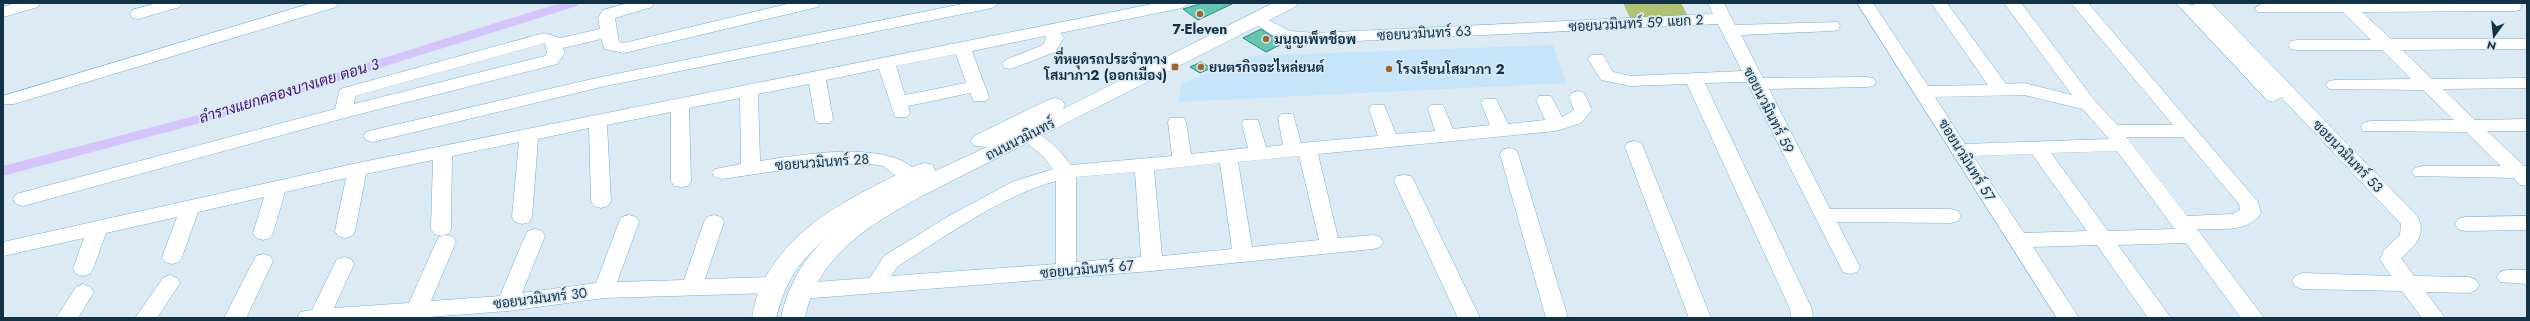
<svg xmlns="http://www.w3.org/2000/svg" width="2530" height="321" viewBox="0 0 2530 321" font-family="Jost,Sarabun,sans-serif">
<style>
.built{fill:#c6e5fa}
.green{fill:#b1c372}
.lines{fill:none;stroke-linecap:round;stroke-linejoin:round}
.canal{fill:#d5c4fb;fill-rule:evenodd}
.building{fill:#62c6b3;stroke:#208f7d}
.minor-casing{stroke:#6cb3e2;stroke-width:1}
.major-casing{stroke:#6cb3e2;stroke-width:1}
.minor{fill:#fff;fill-rule:evenodd}
.major{fill:#fff;fill-rule:evenodd}
.poi-dot{fill:#a4652d;stroke:#dceaf4;stroke-width:1.5}
.labels{text-anchor:middle;stroke-width:3.5;stroke-linejoin:round;paint-order:stroke}
.street-label{font-size:14px;fill:#133144;stroke:#dceaf4}
.poi-label{font-size:14px;font-weight:bold;fill:#133144;stroke:#dceaf4;text-anchor:start}
.water-label{font-size:15px;font-style:italic;fill:#44117b;stroke:#dceaf4}
</style>
<rect width="100%" height="100%" fill="#dceaf4"/>
<!-- built -->
<path class="built" d="M1553 45 1566 83 1179 102 1181 84 1249 56Z"/>
<!-- green -->
<path class="green" d="M1623 3H1681L1690 20 1632 22Z"/>
<g class="lines">
<!-- canal -->
<path class="canal" d="M560 3H579L577 6 223 117 3 176V166L214 111Z"/>
</g>
<!-- building -->
<g class="building">
<path d="M1203 3H1234L1198 20 1183 9Z"/>
<path d="M1261 29 1279 41 1286 42 1266 52 1243 38Z"/>
<path d="M1201 62 1211 68 1200 73 1190 67Z"/>
</g>
<g class="lines">
<defs>
<g id="minor">
<path d="M15 3H40L38 7 3 17V7Z"/>
<path d="M157 3H182L180 7 138 19 132 18 130 14 132 10Z"/>
<path d="M312 3H338L336 7 14 104H3V96Z"/>
<path d="M628 3H654L652 7 615 18 619 42 624 43 791 3H820L818 7 624 53 605 49 601 39 563 48 565 53 557 64 348 117 23 206 16 204 13 199 16 194 335 109 340 89 544 33 560 38 600 29 598 18 603 10ZM545 43 547 53 545 56 354 104 355 96Z"/>
<path d="M967 3H1000L992 8 601 87 373 142 366 140 364 136 366 132 373 130 601 77Z"/>
<path d="M1157 3H1190L1182 8 1060 33 1064 38 1055 52 1011 69 1005 68 1002 64 1005 60 1043 45 1046 38 1045 36 972 51 989 97 986 101H974L970 93 908 106 910 113 907 117H895L879 69 826 80 833 119 830 123H818L815 119 809 84 758 94 760 161C800 155 896 137 921 177L918 182 911 183 904 182 883 166 864 163 776 171 722 179 715 177 712 173 715 169 741 164 740 98 689 108 691 181 688 186 681 187 674 186 671 181V112L607 125 611 201 608 206 601 208 594 206 591 201 589 128 538 139 532 217 529 222 522 224 515 222 512 217 519 142 452 156 451 229 448 234 441 236 434 234 431 229 433 160 366 174 355 231 352 236 345 238 338 236 335 231 346 178 285 192 273 233 270 238 263 240 256 238 253 233 264 197 198 212 182 257 179 262 172 264 165 262 162 257 177 217 106 233 93 269 90 274 83 276 76 274 73 269 84 238 3 256V242L357 163ZM956 54 966 83 905 95 896 66Z"/>
<path d="M1708 3H1724L1735 25 1838 22 1840 26 1838 30 1832 31 1741 35 1763 78 1867 77 1873 78 1876 82 1873 86 1867 87 1769 89 1830 209H1951L1958 211 1961 216 1958 221 1951 223 1837 222 1860 267 1857 272 1850 274 1843 272 1750 88 1746 84 1747 82 1705 83 1812 309 1813 318H1791L1790 309 1687 84 1631 86 1601 80 1588 59 1591 55H1603L1613 72 1631 76 1742 71 1718 24 1314 43 1280 40 1248 19 1250 15 1256 14 1290 31 1314 33 1713 14Z"/>
<path d="M1857 3H1873L1928 86 1988 85 1931 3H1947L2006 84 2024 83 2072 95 2004 3H2021L2095 101 2117 125H2173L2071 3H2088L2258 202 2261 213C2249 233 2217 229 2197 229L2264 318H2241L2186 243 2118 245 2171 318H2148L2097 245 2033 247 2079 318H2057ZM2024 95 2083 109 2109 139 1965 144 1935 97ZM2126 137H2183L2239 204 2240 210 2233 214 2187 216ZM2117 151 2174 228 2175 229 2108 231 2051 153ZM2032 154 2087 231 2024 233 1973 156Z"/>
<path d="M2176 3 2195 5 2194 3H2211L2417 216C2428 234 2414 247 2401 258L2414 276 2469 277 2476 280 2479 285 2476 290 2469 293 2426 292 2445 318H2422L2402 291 2302 289 2295 286 2292 281 2295 276 2302 273 2391 276 2380 259 2384 250 2400 235 2401 224 2281 97 2273 102 2267 100Z"/>
<path d="M2263 3H2520L2522 6 2520 10 2514 11 2362 12 2391 39H2527V49L2402 50 2432 79 2527 78V88L2443 89 2475 120 2527 119V131H2487L2524 166H2527V186L2520 185 2514 178 2415 176 2412 172 2415 168 2422 166H2501L2466 132 2363 131 2361 127 2363 123 2370 121 2454 120 2423 90 2329 89 2326 85 2329 81 2335 80 2411 79 2382 50H2297L2291 49 2288 45 2291 41 2297 40H2371L2343 12H2257L2255 8Z"/>
<path d="M1578 91 1584 93 1592 110 1581 123 1556 131 1318 154 1338 238 1373 235 1380 237 1383 242 1380 247 1373 249 1152 271 801 299 794 296 790 291 794 286 801 283 870 278 884 256 947 217 1012 182 1053 169 1043 156 1018 136 1020 132C1040 126 1060 151 1071 165L1172 156 1168 122 1170 118H1184L1186 122 1191 154 1248 148 1242 124 1244 120H1258L1266 147 1283 145 1278 118 1281 114H1293L1301 143 1378 136 1369 109 1372 105H1384L1396 134 1435 131 1428 109 1431 105H1443L1453 129 1490 125 1481 103 1484 99H1496L1508 124 1545 120 1536 100 1539 96H1551L1562 117 1574 110 1569 97 1572 93ZM1299 156 1319 240 1252 247 1238 162ZM1220 163 1232 249 1162 256 1154 170ZM1135 172 1141 257 1076 262V177ZM1056 181V264L891 276 898 266C948 235 999 197 1056 181Z"/>
<path d="M1634 141 1641 143 1643 147 1711 318H1689L1625 147 1627 143Z"/>
<path d="M1509 148 1516 150 1518 154 1568 318H1546L1500 154 1502 150Z"/>
<path d="M1404 175 1411 176 1414 181 1480 318H1458L1394 181 1397 176Z"/>
<path d="M629 215 636 217 639 222 617 282 684 280 704 222 707 217 714 215 721 217 724 222 705 279 774 277 781 280 784 285 781 290 774 293 604 298 508 311 416 318H297L300 312 312 310 337 259 344 257 351 259 354 264 334 308 409 303 436 242 439 237 446 235 453 237 456 242 431 301 500 296 525 236 528 231 535 229 542 231 545 236 522 293 596 283 619 222 622 217Z"/>
<path d="M2527 216V230L2465 231 2458 229 2455 224 2458 219 2465 217Z"/>
<path d="M263 254 270 256 273 261 246 318H224L256 256Z"/>
<path d="M2507 270H2527V284L2500 282 2497 277 2500 272Z"/>
<path d="M170 275 177 278 180 283 157 318H135L163 278Z"/>
<path d="M83 284 90 287 94 292 78 318H56L76 287Z"/>
</g>
<path id="major" d="M1273 3H1298L1295 7 924 195C872 223 817 255 805 318H781C787 287 804 258 827 237 797 264 787 278 776 318H752C754 307 756 296 761 286 791 223 858 194 917 165L925 163 933 165 935 171 987 147 974 146 971 141 974 136 1048 100 1055 98 1062 100 1065 105 1063 109Z"/>
</defs>
<!-- minor casing -->
<use href="#minor" class="minor-casing"/>
<!-- major casing -->
<use href="#major" class="major-casing"/>
<!-- minor -->
<use href="#minor" class="minor"/>
<!-- major -->
<use href="#major" class="major"/>
</g>
<!-- markers -->
<g class="poi-dot">
<circle cx="1200" cy="14" r="4"/>
<circle cx="1266" cy="39" r="4"/>
<rect x="1171" y="63" width="8" height="8" rx="2"/>
<circle cx="1201" cy="67" r="4"/>
<circle cx="1389" cy="69" r="4"/>
</g>
<g class="labels">
<!-- street labels -->
<g class="street-label">
<text transform="translate(1636 23) rotate(-3)" y="5">ซอยนวมินทร์ 59 แยก 2</text>
<text transform="translate(1424 33) rotate(-3)" y="5">ซอยนวมินทร์ 63</text>
<text transform="translate(1769 110) rotate(63)" y="5">ซอยนวมินทร์ 59</text>
<text transform="translate(1020 139) rotate(-27)" y="5">ถนนนวมินทร์</text>
<text transform="translate(2348 156) rotate(46)" y="5">ซอยนวมินทร์ 53</text>
<text transform="translate(1967 160) rotate(58)" y="5">ซอยนวมินทร์ 57</text>
<text transform="translate(822 162) rotate(-4)" y="5">ซอยนวมินทร์ 28</text>
<text transform="translate(1087 269) rotate(-5)" y="5">ซอยนวมินทร์ 67</text>
<text transform="translate(540 298) rotate(-7)" y="5">ซอยนวมินทร์ 30</text>
</g>
<!-- poi labels -->
<g class="poi-label">
<text x="1200" y="34" text-anchor="middle">7-Eleven</text>
<text x="1274" y="44">มนูญเพ็ทช็อพ</text>
<text x="1167" y="64" text-anchor="end">ที่หยุดรถประจำทาง<tspan x="1167" dy="16">โสมาภา2 (ออกเมือง)</tspan></text>
<text x="1209" y="72">ยนตรกิจอะไหล่ยนต์</text>
<text x="1397" y="74">โรงเรียนโสมาภา 2</text>
</g>
<!-- water labels -->
<g class="water-label">
<text transform="translate(289 91) rotate(-17)" y="5">ลำรางแยกคลองบางเตย ตอน 3</text>
</g>
</g>
<!-- border -->
<rect width="2530" height="321" fill="none" stroke="#133144" stroke-width="8"/>
<!-- north arrow -->
<g transform="translate(2494 36) rotate(195)" stroke="#dceaf4" stroke-width="3" paint-order="stroke">
<path d="M0-3L7 15L0 10L-7 15Z" fill="#133144"/>
<text y="-6" font-size="11" font-weight="bold" text-anchor="middle" fill="#133144">N</text>
</g>
</svg>
